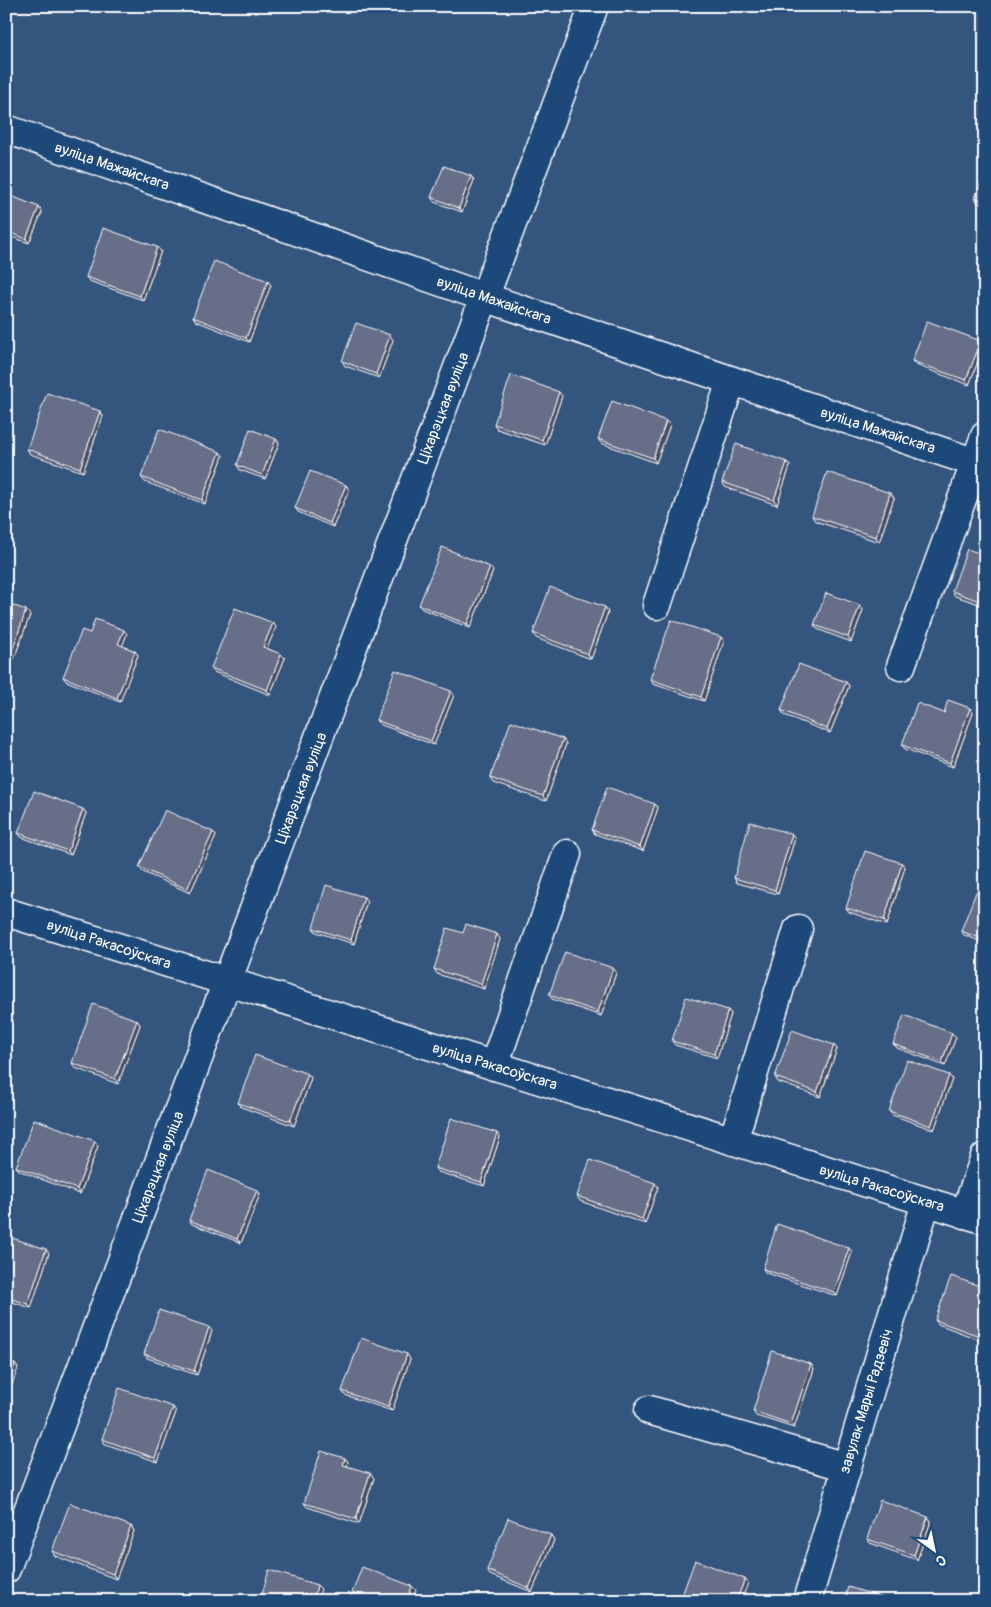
<svg xmlns="http://www.w3.org/2000/svg" width="991" height="1607" viewBox="0 0 991 1607" font-family="Pangolin,sans-serif">
<style>
.lines{fill:none;stroke-linecap:round;stroke-linejoin:round}
.minor-casing{stroke:#fff;stroke-width:31}
.minor{stroke:#1f4a7a;stroke-width:28}
.wall{fill:#585f75;stroke:#fff}
.shaded-wall{fill:#474d5f;stroke:#fff}
.building{fill:#666e88;stroke:#fff}
.labels{text-anchor:middle;stroke-width:4.5;stroke-linejoin:round;paint-order:stroke}
.street-label{font-size:15px;fill:#fff;stroke:#1f4a7a}
</style>
<rect width="100%" height="100%" fill="#34557e"/>
<filter id="ink" filterUnits="userSpaceOnUse"><feTurbulence type="fractalNoise" baseFrequency=".02" numOctaves="2"/><feDisplacementMap in="SourceGraphic" scale="10" xChannelSelector="R" yChannelSelector="G"/><feConvolveMatrix kernelMatrix="1 2 1 2 8 2 1 2 1" color-interpolation-filters="sRGB"/></filter>
<g filter="url(#ink)">
<g class="lines">
<defs>
<g id="minor">
<path d="M6 129 484 297 985 466"/>
<path d="M657 605 731 381"/>
<path d="M901 666 985 436"/>
<path d="M6 912 985 1220"/>
<path d="M494 1066 567 854"/>
<path d="M733 1141 798 929"/>
<path d="M965 1214 985 1157"/>
<path d="M649 1410 847 1467"/>
<path d="M6 1569 594 6"/>
<path d="M807 1601 926 1202"/>
</g>
</defs>
<!-- minor casing -->
<use href="#minor" class="minor-casing"/>
<!-- minor -->
<use href="#minor" class="minor"/>
</g>
<!-- wall -->
<g class="wall">
<path d="M985 172V205L978 203 975 198Z"/>
<path d="M471 176 474 180 462 212 434 202 431 197Z"/>
<path d="M6 194 42 212 29 243 6 235Z"/>
<path d="M161 251 143 300 89 281 86 277Z"/>
<path d="M271 285 249 342 196 321 193 317Z"/>
<path d="M393 340 379 378 345 366 342 361Z"/>
<path d="M981 341 984 345 969 385 916 365 912 361Z"/>
<path d="M562 396 545 445 497 429 494 424Z"/>
<path d="M100 411 103 416 83 472 30 454 27 449Z"/>
<path d="M670 425 656 463 601 443 598 439Z"/>
<path d="M276 439 279 443 265 479 240 470 237 465Z"/>
<path d="M220 452 223 456 205 504 145 482 141 477Z"/>
<path d="M790 466 777 505 725 487 722 482Z"/>
<path d="M346 485 349 490 333 527 298 512 295 508Z"/>
<path d="M890 493 894 498 879 542 815 521 812 516Z"/>
<path d="M985 555V606L955 596 952 591Z"/>
<path d="M493 571 470 628 422 609 419 605Z"/>
<path d="M6 603 30 615 12 664 6 662Z"/>
<path d="M863 610 851 642 817 629 814 625Z"/>
<path d="M608 612 591 659 536 638 533 633Z"/>
<path d="M276 627 267 648 285 658 270 695 214 672 211 668Z"/>
<path d="M90 633 127 634 122 646 135 651 138 655 120 702 66 681 63 677Z"/>
<path d="M721 637 724 641 704 701 653 684 650 679Z"/>
<path d="M846 682 849 686 830 733 784 715 781 710Z"/>
<path d="M454 695 434 745 379 724 376 720Z"/>
<path d="M970 708 973 713 953 767 905 749 902 745Z"/>
<path d="M563 739 566 744 546 801 493 783 490 778Z"/>
<path d="M658 808 643 851 595 834 592 830Z"/>
<path d="M83 809 86 813 71 855 21 837 18 833Z"/>
<path d="M213 832 216 836 190 893 143 872 139 867Z"/>
<path d="M795 838 778 894 737 883 734 878Z"/>
<path d="M905 867 887 925 849 912 846 908Z"/>
<path d="M985 895V943L964 935 961 931Z"/>
<path d="M367 901 354 944 316 932 313 928Z"/>
<path d="M463 933 500 939 484 989 437 974 434 969Z"/>
<path d="M613 968 616 973 601 1016 552 999 549 995Z"/>
<path d="M728 1010 731 1014 717 1058 675 1045 672 1041Z"/>
<path d="M137 1020 140 1025 118 1084 75 1068 72 1063Z"/>
<path d="M952 1033 956 1037 945 1066 897 1048 893 1044Z"/>
<path d="M834 1045 837 1049 820 1097 778 1082 775 1077Z"/>
<path d="M308 1074 311 1078 294 1126 241 1107 238 1103Z"/>
<path d="M952 1079 934 1130 892 1115 889 1111Z"/>
<path d="M497 1133 500 1137 484 1186 438 1172 435 1168Z"/>
<path d="M95 1141 98 1146 80 1194 20 1171 16 1167Z"/>
<path d="M658 1187 645 1224 580 1201 577 1196Z"/>
<path d="M257 1190 260 1194 241 1243 192 1224 189 1220Z"/>
<path d="M6 1236 49 1253 31 1308 6 1300Z"/>
<path d="M849 1248 852 1252 837 1296 766 1273 763 1269Z"/>
<path d="M985 1288V1342L938 1324 935 1320Z"/>
<path d="M212 1331 197 1375 147 1358 144 1354Z"/>
<path d="M410 1359 392 1411 345 1395 342 1391Z"/>
<path d="M811 1364 814 1369 794 1428 756 1416 753 1411Z"/>
<path d="M173 1407 176 1412 158 1462 105 1444 102 1439Z"/>
<path d="M345 1458 348 1462 347 1466 374 1478 359 1524 307 1507 304 1503Z"/>
<path d="M928 1517 931 1521 917 1560 870 1543 867 1539Z"/>
<path d="M131 1526 134 1531 116 1579 55 1556 52 1551Z"/>
<path d="M551 1535 554 1540 532 1592 490 1575 487 1570Z"/>
</g>
<!-- shaded-wall -->
<g class="shaded-wall">
<path d="M471 176 474 180 462 212 459 208Z"/>
<path d="M39 207 42 212 29 243 26 239Z"/>
<path d="M157 247 161 251 143 300 140 296Z"/>
<path d="M268 281 271 285 249 342 246 338Z"/>
<path d="M390 335 393 340 379 378 376 374Z"/>
<path d="M981 341 984 345 969 385 966 380Z"/>
<path d="M559 392 562 396 545 445 542 440Z"/>
<path d="M100 411 103 416 83 472 80 468Z"/>
<path d="M666 421 670 425 656 463 653 458Z"/>
<path d="M276 439 279 443 265 479 262 475Z"/>
<path d="M220 452 223 456 205 504 202 500Z"/>
<path d="M787 462 790 466 777 505 774 500Z"/>
<path d="M346 485 349 490 333 527 330 523Z"/>
<path d="M890 493 894 498 879 542 876 537Z"/>
<path d="M490 567 493 571 470 628 467 624Z"/>
<path d="M860 605 863 610 851 642 848 637Z"/>
<path d="M605 607 608 612 591 659 588 654Z"/>
<path d="M26 610 30 615 12 664 9 660Z"/>
<path d="M273 623 276 627 266 651 263 647Z"/>
<path d="M124 630 127 634 121 649 118 644Z"/>
<path d="M721 637 724 641 704 701 701 697Z"/>
<path d="M135 651 138 655 120 702 117 698Z"/>
<path d="M281 654 285 658 270 695 267 690Z"/>
<path d="M846 682 849 686 830 733 827 729Z"/>
<path d="M451 691 454 695 434 745 431 741Z"/>
<path d="M970 708 973 713 953 767 950 763Z"/>
<path d="M563 739 566 744 546 801 543 796Z"/>
<path d="M655 804 658 808 643 851 640 847Z"/>
<path d="M83 809 86 813 71 855 68 851Z"/>
<path d="M213 832 216 836 190 893 187 889Z"/>
<path d="M792 834 795 838 778 894 775 890Z"/>
<path d="M902 863 905 867 887 925 884 920Z"/>
<path d="M364 897 367 901 354 944 351 940Z"/>
<path d="M497 934 500 939 484 989 481 984Z"/>
<path d="M613 968 616 973 601 1016 598 1012Z"/>
<path d="M728 1010 731 1014 717 1058 714 1054Z"/>
<path d="M137 1020 140 1025 118 1084 115 1079Z"/>
<path d="M952 1033 956 1037 945 1066 942 1062Z"/>
<path d="M834 1045 837 1049 820 1097 817 1092Z"/>
<path d="M308 1074 311 1078 294 1126 290 1121Z"/>
<path d="M949 1075 952 1079 934 1130 931 1126Z"/>
<path d="M497 1133 500 1137 484 1186 481 1182Z"/>
<path d="M95 1141 98 1146 80 1194 77 1189Z"/>
<path d="M655 1183 658 1187 645 1224 642 1219Z"/>
<path d="M257 1190 260 1194 241 1243 237 1239Z"/>
<path d="M849 1248 852 1252 837 1296 834 1292Z"/>
<path d="M46 1249 49 1253 31 1308 28 1304Z"/>
<path d="M209 1327 212 1331 197 1375 194 1371Z"/>
<path d="M407 1354 410 1359 392 1411 388 1407Z"/>
<path d="M15 1364 18 1368 6 1401V1389Z"/>
<path d="M811 1364 814 1369 794 1428 791 1424Z"/>
<path d="M173 1407 176 1412 158 1462 155 1458Z"/>
<path d="M345 1458 348 1462 346 1469 343 1465Z"/>
<path d="M370 1473 374 1478 359 1524 356 1519Z"/>
<path d="M928 1517 931 1521 917 1560 914 1555Z"/>
<path d="M131 1526 134 1531 116 1579 113 1574Z"/>
<path d="M551 1535 554 1540 532 1592 529 1588Z"/>
<path d="M745 1579 748 1583 741 1601H736Z"/>
<path d="M317 1585 321 1589 317 1601H313Z"/>
<path d="M412 1586 416 1590 412 1601H407Z"/>
</g>
<!-- building -->
<g class="building">
<path d="M444 166 471 176 459 208 431 197Z"/>
<path d="M985 172V202L975 198Z"/>
<path d="M6 194 39 207 26 239 6 231Z"/>
<path d="M103 228 157 247 140 296 86 277Z"/>
<path d="M214 261 268 281 246 338 193 317Z"/>
<path d="M927 321 981 341 966 380 912 361Z"/>
<path d="M356 323 390 335 376 374 342 361Z"/>
<path d="M511 375 559 392 542 440 494 424Z"/>
<path d="M47 393 100 411 80 468 27 449Z"/>
<path d="M612 401 666 421 653 458 598 439Z"/>
<path d="M159 429 220 452 202 500 141 477Z"/>
<path d="M250 429 276 439 262 475 237 465Z"/>
<path d="M736 444 787 462 774 500 722 482Z"/>
<path d="M310 471 346 485 330 523 295 508Z"/>
<path d="M827 472 890 493 876 537 812 516Z"/>
<path d="M442 547 490 567 467 624 419 605Z"/>
<path d="M967 549 985 555V603L952 591Z"/>
<path d="M550 587 605 607 588 654 533 633Z"/>
<path d="M826 593 860 605 848 637 814 625Z"/>
<path d="M6 603 26 610 9 660 6 659Z"/>
<path d="M235 608 273 623 263 647 281 654 267 690 211 668Z"/>
<path d="M95 619 124 630 118 644 135 651 117 698 63 677 82 630 90 633Z"/>
<path d="M671 620 721 637 701 697 650 679Z"/>
<path d="M799 664 846 682 827 729 781 710Z"/>
<path d="M395 670 451 691 431 741 376 720Z"/>
<path d="M948 700 970 708 950 763 902 745 917 703 944 713Z"/>
<path d="M511 721 563 739 543 796 490 778Z"/>
<path d="M607 787 655 804 640 847 592 830Z"/>
<path d="M34 791 83 809 68 851 18 833Z"/>
<path d="M165 810 213 832 187 889 139 867Z"/>
<path d="M750 822 792 834 775 890 734 878Z"/>
<path d="M865 851 902 863 884 920 846 908Z"/>
<path d="M326 885 364 897 351 940 313 928Z"/>
<path d="M976 892 985 895V940L961 931Z"/>
<path d="M466 924 497 934 481 984 434 969 447 928 463 933Z"/>
<path d="M565 952 613 968 598 1012 549 995Z"/>
<path d="M686 997 728 1010 714 1054 672 1041Z"/>
<path d="M93 1004 137 1020 115 1079 72 1063Z"/>
<path d="M904 1015 952 1033 942 1062 893 1044Z"/>
<path d="M792 1030 834 1045 817 1092 775 1077Z"/>
<path d="M255 1055 308 1074 290 1121 238 1103Z"/>
<path d="M907 1060 949 1075 931 1126 889 1111Z"/>
<path d="M451 1118 497 1133 481 1182 435 1168Z"/>
<path d="M34 1119 95 1141 77 1189 16 1167Z"/>
<path d="M590 1160 655 1183 642 1219 577 1196Z"/>
<path d="M208 1170 257 1190 237 1239 189 1220Z"/>
<path d="M777 1224 849 1248 834 1292 763 1269Z"/>
<path d="M6 1236 46 1249 28 1304 6 1297Z"/>
<path d="M951 1276 985 1288V1338L935 1320Z"/>
<path d="M159 1310 209 1327 194 1371 144 1354Z"/>
<path d="M361 1338 407 1354 388 1407 342 1391Z"/>
<path d="M772 1351 811 1364 791 1424 753 1411Z"/>
<path d="M6 1361 15 1364 6 1389Z"/>
<path d="M119 1388 173 1407 155 1458 102 1439Z"/>
<path d="M321 1451 345 1458 343 1465 370 1473 356 1519 304 1503Z"/>
<path d="M880 1500 928 1517 914 1555 867 1539Z"/>
<path d="M70 1503 131 1526 113 1574 52 1551Z"/>
<path d="M508 1518 551 1535 529 1588 487 1570Z"/>
<path d="M695 1560 745 1579 736 1601H680Z"/>
<path d="M362 1567 412 1586 407 1601H349Z"/>
<path d="M269 1570 317 1585 313 1601H260Z"/>
<path d="M848 1587 894 1601H844Z"/>
</g>
</g>
<g class="labels">
<!-- street labels -->
<g class="street-label">
<text transform="translate(112 166) rotate(19)" y="5">вуліца Мажайскага</text>
<text transform="translate(494 300) rotate(19)" y="5">вуліца Мажайскага</text>
<text transform="translate(443 408) rotate(-69)" y="5">Ціхарэцкая вуліца</text>
<text transform="translate(878 430) rotate(18)" y="5">вуліца Мажайскага</text>
<text transform="translate(301 788) rotate(-69)" y="5">Ціхарэцкая вуліца</text>
<text transform="translate(109 944) rotate(18)" y="5">вуліца Ракасоўскага</text>
<text transform="translate(495 1066) rotate(17)" y="5">вуліца Ракасоўскага</text>
<text transform="translate(158 1167) rotate(-69)" y="5">Ціхарэцкая вуліца</text>
<text transform="translate(882 1188) rotate(17)" y="5">вуліца Ракасоўскага</text>
<text transform="translate(866 1401) rotate(-73)" y="5">завулак Марыі Радзевіч</text>
</g>
</g>
<!-- margin -->
<rect width="991" height="1607" fill="none" stroke="#1f4a7a" stroke-width="25"/>
<rect x="12" y="12" width="966" height="1582" fill="none" stroke="#fff" stroke-width="2" filter="url(#ink)"/>
<!-- north arrow -->
<g transform="translate(934 1550) rotate(147)" stroke="#1f4a7a" stroke-width="4" paint-order="stroke">
<path d="M0-4L9 19L0 12L-9 19Z" fill="#ffffff"/>
<text y="-8" font-size="14" font-weight="bold" text-anchor="middle" fill="#ffffff">С</text>
</g>
</svg>
